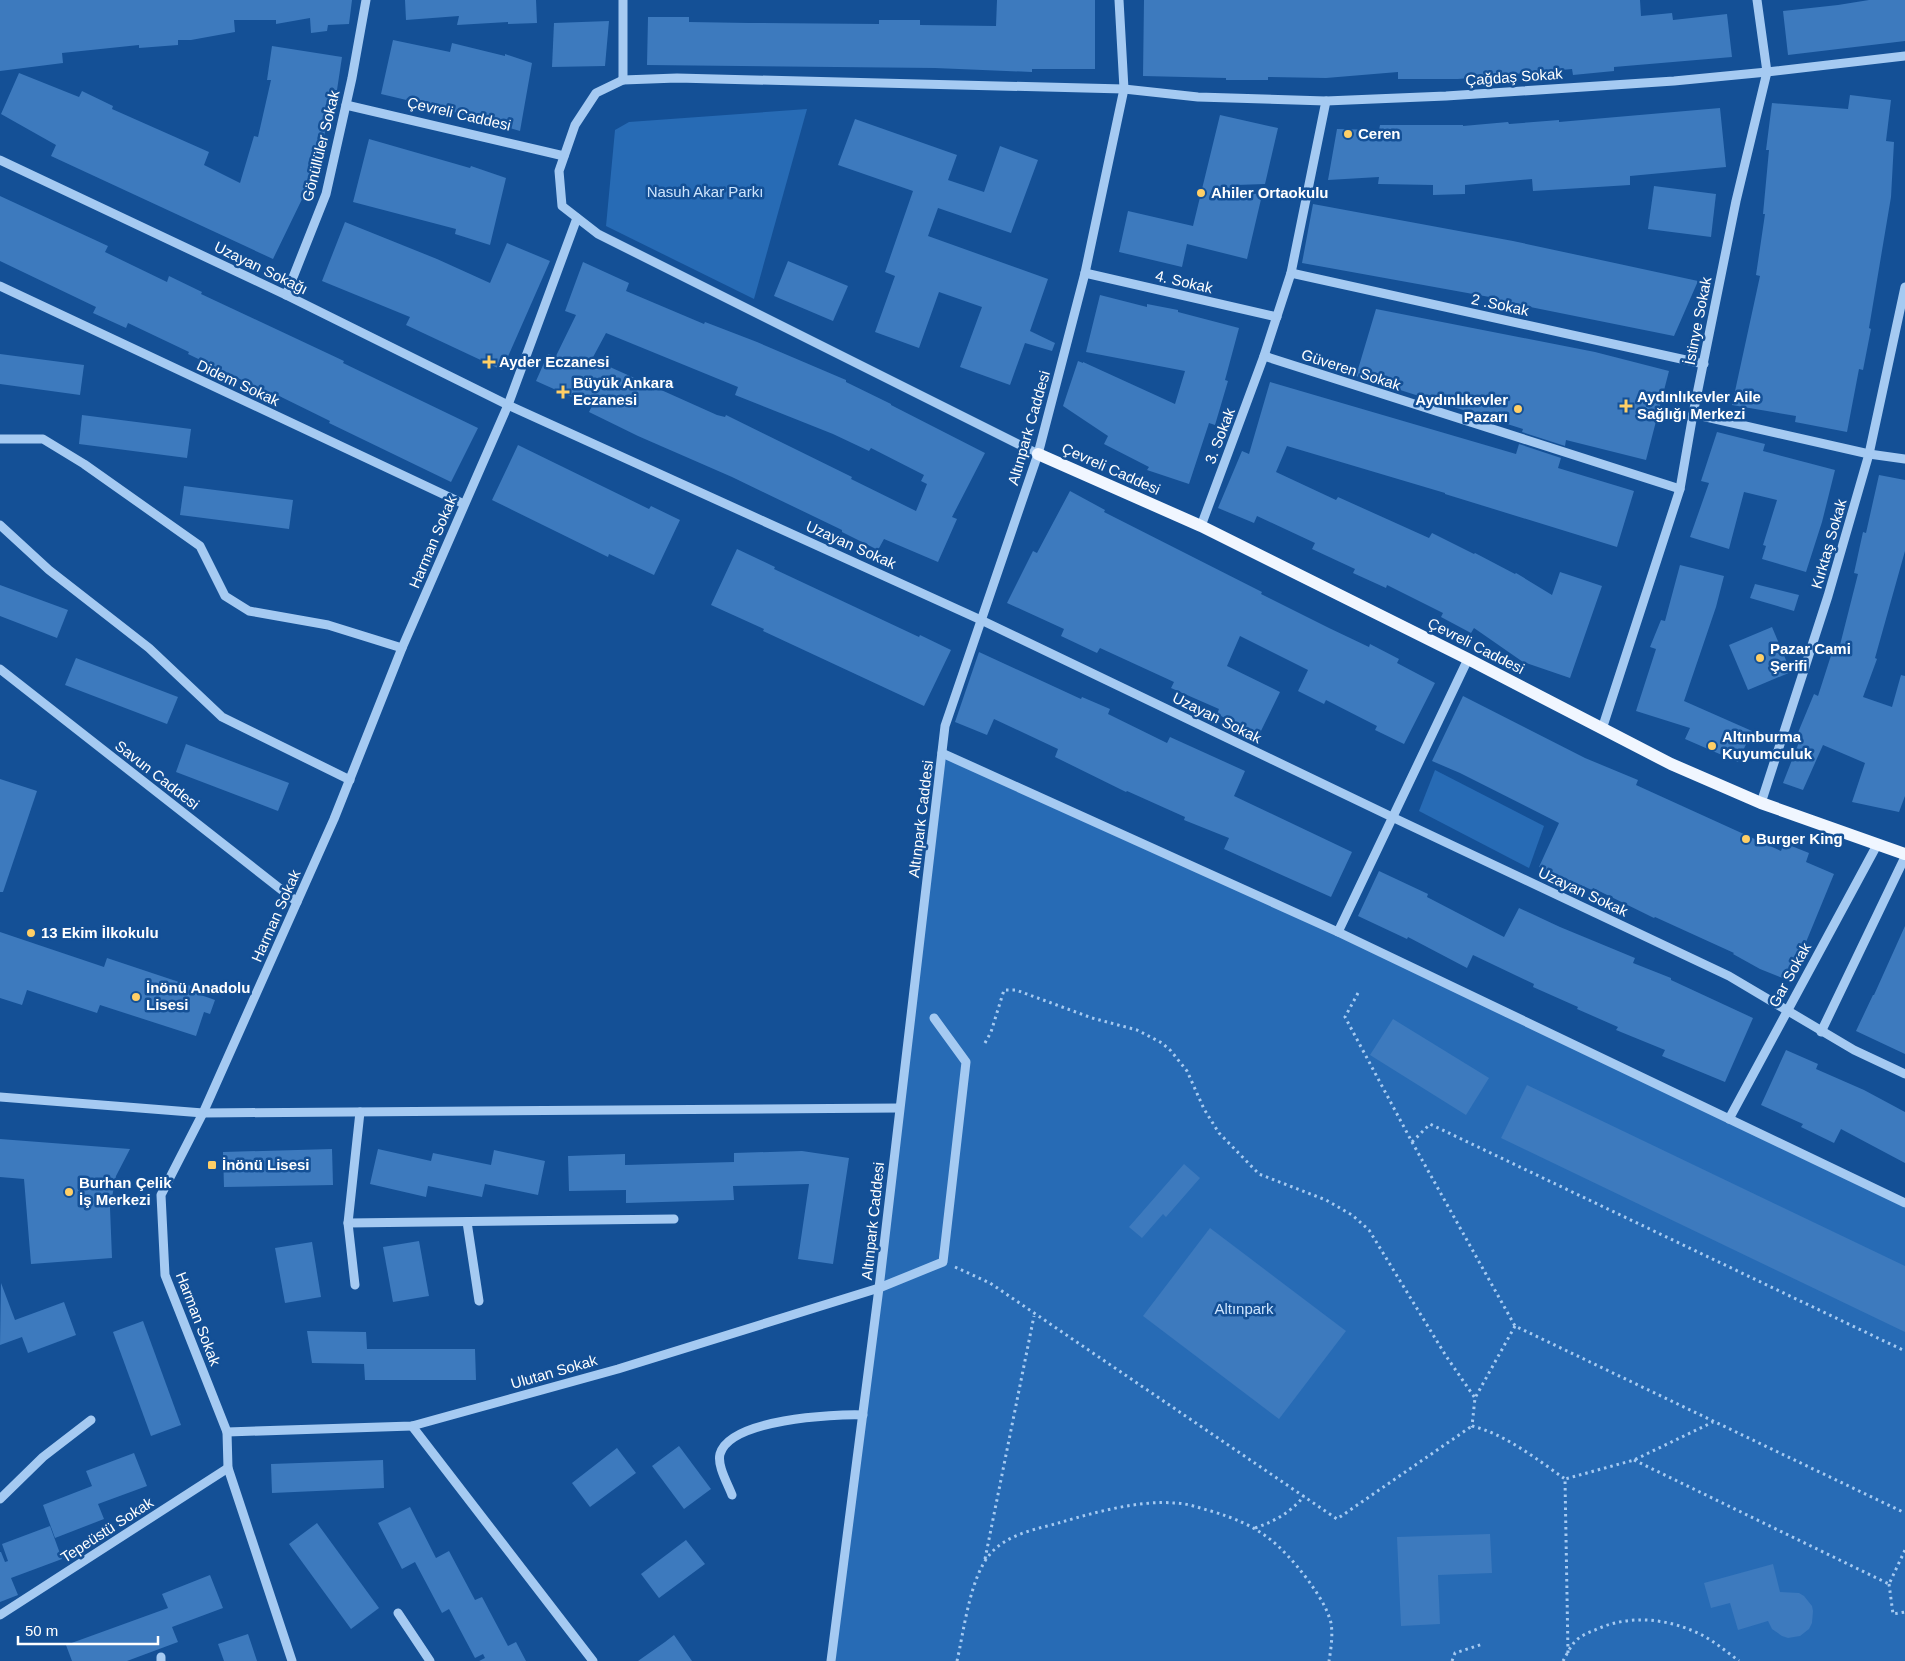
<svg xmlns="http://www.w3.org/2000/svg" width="1905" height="1661" font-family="Arial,sans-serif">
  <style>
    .green { fill: #276bb5 }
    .building { fill: #3d7abe; fill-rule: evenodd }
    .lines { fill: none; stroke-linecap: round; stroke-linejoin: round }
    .path { stroke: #a5caf2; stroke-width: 3; stroke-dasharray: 2.5 4; stroke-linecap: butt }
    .minor { stroke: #a5caf2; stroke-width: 9 }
    .major { stroke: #f0f6ff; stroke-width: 12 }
    .poi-dot { fill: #ffcf66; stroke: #145096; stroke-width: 2 }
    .labels { text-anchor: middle; stroke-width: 5; stroke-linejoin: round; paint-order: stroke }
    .street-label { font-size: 15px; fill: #fff; stroke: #145096 }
    .poi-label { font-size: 15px; font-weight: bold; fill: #fff; stroke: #145096; text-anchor: start }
    .park-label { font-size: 15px; fill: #cde4fd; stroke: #145096 }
  </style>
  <rect width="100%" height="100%" fill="#145096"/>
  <!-- green -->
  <g class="green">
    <path d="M807 109 754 299 606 226 615 130 629 122Z"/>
    <path d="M942 753 1338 932 1905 1203V1661H831Z"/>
    <path d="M1435 770 1544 826 1529 868 1419 811Z"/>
  </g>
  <!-- building -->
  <g class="building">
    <path d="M0 0H352L349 24 328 25 327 31 311 33 310 18 276 24V20H234L235 32 191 40H178V45L139 48V45L62 53 63 63 0 71Z"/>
    <path d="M405 0H536L537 23 508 24V22L457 25 459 16 406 20Z"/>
    <path d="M997 0H1095V69H1032V72L935 68 647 65 648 17H689V22L749 23 879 24V20H920V25L996 26Z"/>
    <path d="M1144 0H1640L1641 16 1672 13 1673 20 1727 14 1732 57 1614 67V71L1573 75 1572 69 1458 79H1398V72L1326 78 1268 77V80H1226V78L1143 76Z"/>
    <path d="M1869 0H1905V41L1788 55 1783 11 1838 5Z"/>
    <path d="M609 21 605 66 552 67 554 23Z"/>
    <path d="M393 40 450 52 452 43 505 56V54L532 63 520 131 436 107 381 94Z"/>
    <path d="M272 46 342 57 337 90H335L324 136H322L305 193 273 259 51 156 56 145 1 114 19 73 79 97 82 91 113 106 112 109 209 152 204 165 240 183 254 136 258 137 271 80H267Z"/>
    <path d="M1850 95 1891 100 1886 141 1894 142 1891 197 1869 328 1871 329 1863 370 1859 369 1847 432 1795 422 1796 416 1732 405 1760 276 1756 275 1765 214H1763L1769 150H1766L1772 103 1848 109Z"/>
    <path d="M1720 108 1726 167 1630 176V185L1533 191 1532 179 1465 185V194L1433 195V185L1378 184 1379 177 1328 180 1337 129 1379 130 1380 125H1463V126L1508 122 1509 124 1559 120V122Z"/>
    <path d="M1220 115 1278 128 1265 184 1236 185 1235 190 1262 195 1247 259 1187 244 1182 267 1119 252 1128 211 1193 226Z"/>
    <path d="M855 119 957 155 948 180 984 192 1000 146 1038 160 1011 233 938 208 928 236 1048 279 1030 331 1055 343 1052 351 1025 343 1010 385 960 367 982 307 939 292 919 348 875 332 895 276 885 272 913 191 838 165Z"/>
    <path d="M369 139 470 168 471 166 506 178 490 245 455 234 456 229 353 202Z"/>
    <path d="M1654 186 1716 194 1711 237 1648 229Z"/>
    <path d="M0 196 108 246 105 252 167 282 169 276 202 292 201 294 344 361 343 363 478 428 451 482 329 423 330 421 271 392V394L188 354 189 352 128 323 126 328 93 313 96 307 0 261Z"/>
    <path d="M1313 204 1513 241 1698 281 1674 336 1495 300V298L1302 263Z"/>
    <path d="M345 222 437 259 490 283 507 243 550 261 502 370 406 325 410 317 322 281Z"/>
    <path d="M788 261 848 286 833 321 774 296Z"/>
    <path d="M583 262 629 283 626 291 704 324 705 322 757 342 846 380V382L891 404V405L985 453 952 517 957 519 938 562 884 539 878 550 842 532V530L732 477 638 436 589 412 592 406 536 381 548 354 556 356 576 315 565 311ZM606 333 738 387 735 395 833 434 869 451 871 448 924 475 921 481 927 484 916 511 851 479 852 477 726 415 725 417 717 415 592 359Z"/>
    <path d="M1100 295 1147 307V304L1178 310V312L1239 328 1225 380 1228 381 1215 425 1209 423 1189 484 1147 470 1149 467 1104 444 1108 436 1063 406 1078 361 1083 363V362L1175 404 1185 371 1086 352Z"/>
    <path d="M1376 309 1595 352 1669 371 1646 460 1566 440 1565 446 1522 432 1523 429 1356 376Z"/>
    <path d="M0 354 84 365 80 395 0 384Z"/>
    <path d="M1270 382 1516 454 1519 444 1561 458 1558 468 1634 491 1617 547 1445 494V493L1287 446 1276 472 1336 500 1338 497 1429 538 1432 533 1474 554 1475 553 1515 574 1516 573 1552 595 1560 572 1602 586 1570 678 1523 662 1474 628 1471 633 1441 617 1443 613 1387 585 1386 588 1353 573 1355 569 1312 549 1315 543 1257 516 1254 523 1218 508 1242 451 1249 454Z"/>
    <path d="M82 415 191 429 187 458 79 444Z"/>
    <path d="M1717 432 1765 444 1763 451 1835 470 1822 522 1806 572 1762 559 1766 546 1763 545 1777 500 1744 492 1729 549 1690 537 1709 483 1701 481Z"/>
    <path d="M518 445 649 509 651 506 680 520 654 575 609 554 608 557 492 500Z"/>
    <path d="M1879 475 1905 480V551L1875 658 1877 659 1863 697 1892 707 1901 675 1905 676V796L1899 812 1852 802 1865 763 1823 745 1803 790 1783 783 1801 737 1797 735 1814 694 1818 696 1835 643 1840 645 1858 574 1854 573 1863 532 1866 533Z"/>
    <path d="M184 486 293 500 289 529 180 515Z"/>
    <path d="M1070 491 1105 510 1104 512 1262 592 1261 594 1329 628 1369 647 1370 644 1399 659 1397 663 1435 683 1404 744 1375 730 1377 726 1326 700 1324 704 1298 691 1308 670 1240 636 1227 666 1280 692 1259 735 1217 714 1219 709 1171 688 1174 682 1100 648 1097 653 1061 636 1064 629 1007 603 1033 551 1037 553Z"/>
    <path d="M737 549 775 567 774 569 919 637 920 635 951 650 924 706 763 631 764 629 711 605Z"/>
    <path d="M1680 565 1724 576 1716 607 1684 701 1752 731 1738 762 1685 739 1690 728 1636 711 1656 649 1650 647 1661 620 1665 621Z"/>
    <path d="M1755 584 1799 595 1794 611 1750 598Z"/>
    <path d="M0 585 68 610 57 638 0 616Z"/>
    <path d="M1772 627 1791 672 1748 690 1729 645Z"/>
    <path d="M979 652 1081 699 1082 697 1110 709 1108 714 1167 743 1170 737 1245 771 1234 796 1352 852 1331 897 1224 849 1229 838 1184 820 1185 817 1127 791 1126 792 1055 757 1058 749 994 719 987 735 955 722Z"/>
    <path d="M76 658 178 697 167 724 65 685Z"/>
    <path d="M1463 696 1585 758 1638 780 1636 785 1781 851 1784 843 1809 853 1806 862 1834 874 1790 981 1760 969 1733 954 1734 953 1655 917 1654 918 1593 888 1592 890 1539 867 1559 823 1460 773 1432 761Z"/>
    <path d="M186 744 289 783 278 811 176 772Z"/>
    <path d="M0 779 37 791 3 892H0Z"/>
    <path d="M1379 871 1428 894 1427 897 1504 937 1519 908 1560 927 1635 958 1633 963 1671 978V980L1753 1018 1725 1082 1662 1056 1665 1050 1616 1030 1618 1027 1577 1009 1578 1007 1533 987 1534 984 1473 955 1467 968 1408 937 1407 939 1358 916Z"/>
    <path d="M1905 926V1054L1856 1031 1873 995H1874Z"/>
    <path d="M0 932 104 967 107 958 200 989 198 994 215 1000 210 1014 204 1012 196 1036 100 1005 97 1013 27 990 22 1005 0 998Z"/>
    <path d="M1393 1019 1489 1078 1466 1115 1370 1055Z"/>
    <path d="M1786 1050 1818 1064 1816 1069 1864 1090 1905 1112V1163L1841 1129 1834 1143 1801 1127 1803 1124 1761 1105Z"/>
    <path d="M1527 1085 1905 1266V1332L1501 1138Z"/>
    <path d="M0 1139 130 1149 116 1176 110 1208 112 1258 31 1264 24 1179 0 1177Z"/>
    <path d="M332 1149 333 1185 224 1187 223 1152Z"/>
    <path d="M378 1149 431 1161 433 1153 491 1165 494 1150 545 1161 538 1195 485 1184 482 1197 428 1186 426 1197 370 1184Z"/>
    <path d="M802 1151 849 1158 833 1264 798 1259 809 1184 733 1186 734 1200 626 1203V1190L569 1191 568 1156 625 1154V1165L734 1162V1153Z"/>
    <path d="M1184 1164 1200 1178 1166 1217 1163 1214 1142 1238 1129 1227Z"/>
    <path d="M1210 1228 1346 1331 1279 1419 1143 1316Z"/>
    <path d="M419 1241 429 1296 393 1302 383 1247Z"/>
    <path d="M312 1242 321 1297 285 1303 275 1248Z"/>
    <path d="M1 1283 15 1320 64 1302 76 1335 28 1353 22 1337 0 1345Z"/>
    <path d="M143 1321 181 1425 151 1436 113 1332Z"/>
    <path d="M307 1331 366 1332 367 1349H475L476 1380H365L364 1364 312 1363Z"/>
    <path d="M679 1446 711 1489 684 1509 652 1466Z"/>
    <path d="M617 1448 636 1473 590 1507 572 1483Z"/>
    <path d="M134 1453 147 1486 98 1504 104 1519 55 1538 43 1505 92 1486 86 1471Z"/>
    <path d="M383 1460 384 1488 272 1493 271 1464Z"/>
    <path d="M410 1507 436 1558 449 1551 475 1600 482 1597 508 1646 516 1642 526 1661H479L485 1658 483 1654 475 1658 449 1609 442 1613 415 1562 402 1569 378 1523Z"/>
    <path d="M317 1523 379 1608 351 1629 289 1544Z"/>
    <path d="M50 1526 62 1559 11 1578 18 1595 0 1602V1552H1L5 1562 8 1561 2 1544Z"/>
    <path d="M1490 1534 1492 1573 1438 1575 1440 1624 1401 1626 1397 1537Z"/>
    <path d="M686 1540 705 1564 659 1598 641 1574Z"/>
    <path d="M1773 1564 1780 1592 1799 1593 1804 1596 1812 1606 1813 1611 1812 1623 1809 1629 1800 1636 1788 1638 1782 1636 1772 1629 1768 1621 1738 1630 1730 1603 1711 1608 1704 1583Z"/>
    <path d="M210 1575 223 1608 172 1627 178 1642 127 1661H72L66 1645 168 1608 162 1594Z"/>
    <path d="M248 1634 257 1661H224L218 1644Z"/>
    <path d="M674 1635 692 1661H638L665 1642Z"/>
  </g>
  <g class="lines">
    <!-- path -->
    <g class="path">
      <path d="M1358 993 1345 1017 1412 1142 1515 1326 1905 1513"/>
      <path d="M985 1043 991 1032 1004 990H1016L1092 1018 1137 1030 1162 1043 1171 1051 1187 1071 1204 1109 1219 1133 1259 1174 1326 1200 1352 1215 1369 1230 1446 1356 1475 1398"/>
      <path d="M1412 1142 1430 1124 1905 1351"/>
      <path d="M955 1267 990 1283 1337 1519 1472 1426"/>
      <path d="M1515 1326 1475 1398 1472 1426C1505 1434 1538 1460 1565 1479"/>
      <path d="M1634 1460 1889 1584 1905 1550"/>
      <path d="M1255 1528C1275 1521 1290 1513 1304 1496"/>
      <path d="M985 1559 1034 1316"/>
      <path d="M1889 1584 1893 1614 1905 1612"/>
      <path d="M1568 1653 1565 1479 1634 1460 1713 1422"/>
      <path d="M957 1661C964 1631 970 1576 991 1553 1009 1533 1038 1529 1062 1522 1095 1512 1141 1500 1174 1503 1187 1503 1199 1508 1211 1511 1258 1525 1278 1541 1308 1580 1317 1593 1327 1607 1331 1623 1333 1635 1331 1649 1329 1661"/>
      <path d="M1452 1661 1455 1653 1483 1644"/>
      <path d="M1563 1661C1566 1656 1569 1649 1573 1644 1578 1637 1587 1633 1595 1630 1629 1614 1668 1618 1702 1635 1715 1642 1727 1652 1739 1661"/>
    </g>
    <!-- minor -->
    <g class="minor">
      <path d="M623 0V80"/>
      <path d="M346 105 564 156"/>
      <path d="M0 160 286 295 508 405 981 620 1392 817 1729 976 1854 1050 1905 1074"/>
      <path d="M1085 273 1277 317"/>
      <path d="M1291 273 1704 364"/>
      <path d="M0 286 464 504"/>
      <path d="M286 295 326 194 352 78 366 0"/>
      <path d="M1264 356 1680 489"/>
      <path d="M1693 414 1869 454 1905 459"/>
      <path d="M0 439H43L84 464 200 546 225 596 249 611 328 625 402 648"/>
      <path d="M1038 454 598 234 562 206 559 171 575 125 596 93 623 80 677 78 1124 89 1198 97 1326 101 1446 96 1674 81 1767 72 1905 56"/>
      <path d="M0 525 49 570 149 648 222 717 350 780"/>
      <path d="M1201 526 1264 356 1291 273 1326 101"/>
      <path d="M0 669 297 902"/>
      <path d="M1602 729 1680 489 1693 414 1736 201 1767 72 1757 0"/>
      <path d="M942 753 1338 932 1905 1203"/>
      <path d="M1761 803 1828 596 1869 454 1905 287"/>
      <path d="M1338 932 1468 659"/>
      <path d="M1821 1032 1905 857"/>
      <path d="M0 1097 203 1113 899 1108"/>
      <path d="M1729 1119 1877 845"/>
      <path d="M467 1222 479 1301"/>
      <path d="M348 1223 674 1219"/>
      <path d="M355 1285 348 1223 360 1112"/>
      <path d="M412 1426 593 1661"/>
      <path d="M227 1432 412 1426 618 1369 879 1288 943 1262 966 1062 934 1018"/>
      <path d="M732 1495C728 1484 717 1466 720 1454 730 1419 833 1414 863 1415"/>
      <path d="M0 1499 43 1457 91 1420"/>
      <path d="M398 1613 430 1661"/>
      <path d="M0 1615 228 1468"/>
      <path d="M161 1661V1657"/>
      <path d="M292 1661 228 1468 227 1432 165 1275 161 1195 203 1113 334 819 402 648 508 405 577 218"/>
      <path d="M831 1661 879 1288 945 726 1038 454 1085 273 1124 89 1119 0"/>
    </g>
    <!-- major -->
    <path class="major" d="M1038 454 1201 526 1468 659 1671 764 1761 803 1905 854"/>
  </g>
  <!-- markers -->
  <g class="poi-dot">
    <circle cx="1348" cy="134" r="5"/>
    <circle cx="1201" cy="193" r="5"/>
    <path d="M486.5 354.5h5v5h5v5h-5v5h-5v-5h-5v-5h5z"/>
    <path d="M560.5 384.5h5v5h5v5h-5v5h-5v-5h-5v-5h5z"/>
    <path d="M1623.5 398.5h5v5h5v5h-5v5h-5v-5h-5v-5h5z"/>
    <circle cx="1518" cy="409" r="5"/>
    <circle cx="1760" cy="658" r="5"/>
    <circle cx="1712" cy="746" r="5"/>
    <circle cx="1746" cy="839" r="5"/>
    <circle cx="31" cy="933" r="5"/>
    <circle cx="136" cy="997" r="5"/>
    <rect x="207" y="1160" width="10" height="10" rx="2.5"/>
    <circle cx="69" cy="1192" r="5"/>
  </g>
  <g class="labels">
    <!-- street labels -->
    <g class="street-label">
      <text transform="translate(1514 77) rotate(-4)" y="5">Çağdaş Sokak</text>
      <text transform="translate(459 114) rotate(13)" y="5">Çevreli Caddesi</text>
      <text transform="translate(321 146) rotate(-76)" y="5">Gönüllüler Sokak</text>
      <text transform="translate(261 268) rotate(26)" y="5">Uzayan Sokağı</text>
      <text transform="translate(1184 282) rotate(13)" y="5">4. Sokak</text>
      <text transform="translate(1500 305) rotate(12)" y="5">2 .Sokak</text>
      <text transform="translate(1698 321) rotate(-79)" y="5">İstinye Sokak</text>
      <text transform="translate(1351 370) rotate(18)" y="5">Güveren Sokak</text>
      <text transform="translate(238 383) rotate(25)" y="5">Didem Sokak</text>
      <text transform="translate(1029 428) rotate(-74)" y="5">Altınpark Caddesi</text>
      <text transform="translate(1220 436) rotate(-69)" y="5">3. Sokak</text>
      <text transform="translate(1111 469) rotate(24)" y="5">Çevreli Caddesi</text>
      <text transform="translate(433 542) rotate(-67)" y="5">Harman Sokak</text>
      <text transform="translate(1829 544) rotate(-74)" y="5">Kırktaş Sokak</text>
      <text transform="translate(851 545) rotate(24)" y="5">Uzayan Sokak</text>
      <text transform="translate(1476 646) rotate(27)" y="5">Çevreli Caddesi</text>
      <text transform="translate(1217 718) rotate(26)" y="5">Uzayan Sokak</text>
      <text transform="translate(157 775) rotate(38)" y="5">Savun Caddesi</text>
      <text transform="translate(921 819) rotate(-83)" y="5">Altınpark Caddesi</text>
      <text transform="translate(1583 892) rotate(25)" y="5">Uzayan Sokak</text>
      <text transform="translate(276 916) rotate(-66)" y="5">Harman Sokak</text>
      <text transform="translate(1790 975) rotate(-61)" y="5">Gar Sokak</text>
      <text transform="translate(873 1221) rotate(-84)" y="5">Altınpark Caddesi</text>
      <text transform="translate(198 1319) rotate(69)" y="5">Harman Sokak</text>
      <text transform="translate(554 1372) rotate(-16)" y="5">Ulutan Sokak</text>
      <text transform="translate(107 1530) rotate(-33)" y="5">Tepeüstü Sokak</text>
    </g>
    <!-- poi labels -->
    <g class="poi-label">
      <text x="1358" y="139">Ceren</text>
      <text x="1211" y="198">Ahiler Ortaokulu</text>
      <text x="499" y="367">Ayder Eczanesi</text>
      <text x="573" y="388">Büyük Ankara<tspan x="573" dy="17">Eczanesi</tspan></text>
      <text x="1637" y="402">Aydınlıkevler Aile<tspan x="1637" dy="17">Sağlığı Merkezi</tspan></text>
      <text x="1508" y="405" text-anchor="end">Aydınlıkevler<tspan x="1508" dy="17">Pazarı</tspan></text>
      <text x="1770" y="654">Pazar Cami<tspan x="1770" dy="17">Şerifi</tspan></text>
      <text x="1722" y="742">Altınburma<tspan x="1722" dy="17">Kuyumculuk</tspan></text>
      <text x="1756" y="844">Burger King</text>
      <text x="41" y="938">13 Ekim İlkokulu</text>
      <text x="146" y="993">İnönü Anadolu<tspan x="146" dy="17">Lisesi</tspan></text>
      <text x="222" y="1170">İnönü Lisesi</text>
      <text x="79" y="1188">Burhan Çelik<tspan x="79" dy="17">İş Merkezi</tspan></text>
    </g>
    <!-- park labels -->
    <g class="park-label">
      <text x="705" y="197">Nasuh Akar Parkı</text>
      <text x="1244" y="1314">Altınpark</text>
    </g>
  </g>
  <!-- scale -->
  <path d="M18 1636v8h140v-8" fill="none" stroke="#ffffff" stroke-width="2.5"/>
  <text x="25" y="1636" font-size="15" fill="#ffffff" stroke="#145096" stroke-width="4" paint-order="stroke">50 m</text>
</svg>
